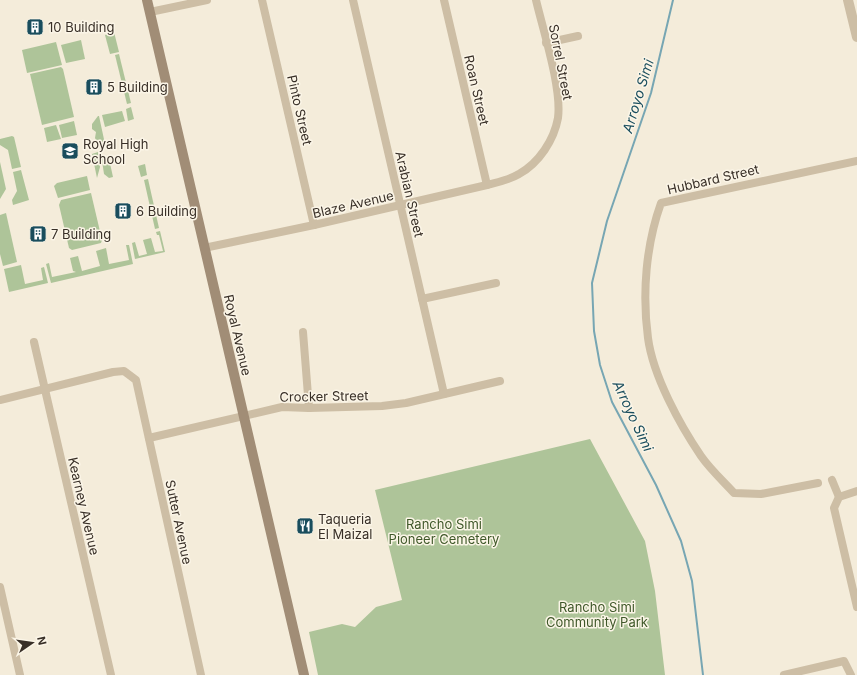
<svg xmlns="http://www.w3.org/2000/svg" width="857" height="675" font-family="Inter,sans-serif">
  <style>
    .green { fill: #aec499 }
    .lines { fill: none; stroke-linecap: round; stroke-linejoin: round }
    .stream { stroke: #77a6b3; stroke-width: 2 }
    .minor { stroke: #cdbea5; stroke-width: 8 }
    .tertiary { stroke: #cdbea5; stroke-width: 10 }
    .secondary { stroke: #a18d76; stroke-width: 10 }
    .labels { text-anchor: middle; stroke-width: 3; stroke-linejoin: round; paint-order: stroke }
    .poi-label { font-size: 13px; fill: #382f27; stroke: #fbf5e7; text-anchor: start }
    .street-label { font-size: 13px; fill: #382f27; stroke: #fbf5e7 }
    .park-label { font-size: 13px; fill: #3f5829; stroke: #fbf5e7 }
    .water-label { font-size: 14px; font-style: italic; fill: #194d5d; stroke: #fbf5e7 }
  </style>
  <rect width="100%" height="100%" fill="#f4ecda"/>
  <!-- green -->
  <g class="green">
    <path d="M114 32 119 52 110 54 105 35Z"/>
    <path d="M81 40 85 59 66 63 61 45Z"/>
    <path d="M56 42 62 65 27 73 22 50Z"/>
    <path d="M119 54 131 103 127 104 115 55Z"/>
    <path d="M61 67 63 69 74 117 42 125 30 74Z"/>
    <path d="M131 107 134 119 128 121 126 109Z"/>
    <path d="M122 111 125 121 105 127 102 115Z"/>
    <path d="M98 116H99L105 144 97 142 95 138 96 132 92 129V124Z"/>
    <path d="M74 121 77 135 62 138 59 125Z"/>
    <path d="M56 125 61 139 47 142 44 128Z"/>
    <path d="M12 136 14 137 21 167 12 169 8 150 0 145V139Z"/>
    <path d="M98 152 100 167 97 178 92 154Z"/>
    <path d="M101 154 109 159 113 177 109 178 104 174Z"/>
    <path d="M0 162 6 189 0 199Z"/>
    <path d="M145 164 147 175 141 177 138 166Z"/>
    <path d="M21 170 29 200 13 205 12 200 17 191 13 172Z"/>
    <path d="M87 176 90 190 58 198 54 186 57 183Z"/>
    <path d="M148 179 159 228 155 229 144 180Z"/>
    <path d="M91 193 102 240 101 243 72 250 69 248 59 205 61 200Z"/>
    <path d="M6 213 17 262 3 266 0 254V215Z"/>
    <path d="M160 231 165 252 135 259 132 243 135 242 139 256 147 254 143 240 151 238 155 252 163 251 159 235H157L156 232Z"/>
    <path d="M126 245H129L133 264 51 283 46 264 49 263 52 277 76 272 73 271 70 258 78 256 82 271 100 266 96 251 106 248 109 264 129 260Z"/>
    <path d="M21 265 25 284 43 280 41 268 44 267 48 283 9 292 4 269Z"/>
    <path d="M590 439 645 541 655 591 665 675H318L309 632 342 624 355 627 376 607 402 600 375 490Z"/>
  </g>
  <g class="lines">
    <!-- stream -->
    <path class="stream" d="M673 0 651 93 607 221 592 283 594 331 600 365 612 402 656 485 681 541 692 581 703 675"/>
    <!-- minor -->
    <g class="minor">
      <path d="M262 0 314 225"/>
      <path d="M353 0 444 394"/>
      <path d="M444 0 487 185"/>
      <path d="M150 12 207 0"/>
      <path d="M546 43 578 36"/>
      <path d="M204 248 314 225 487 185C498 182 509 180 519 174 539 163 554 140 558 118 562 88 543 30 536 0"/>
      <path d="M422 299 496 283"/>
      <path d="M303 332 309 408"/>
      <path d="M34 342 111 675"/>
      <path d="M0 400 113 372 124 371 136 380 201 675"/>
      <path d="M149 438 282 407 309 408 382 406 406 403 500 381"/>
      <path d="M832 480 839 497"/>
      <path d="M818 483 761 494 734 493C723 481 710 469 701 456 680 425 653 376 648 338 642 293 646 245 661 203L857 161"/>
      <path d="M857 491 839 497 834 508 857 607"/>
      <path d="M0 587 20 675"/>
      <path d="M784 675 844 661 851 675"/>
    </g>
    <!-- tertiary -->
    <path class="tertiary" d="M848 0 857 37"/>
    <!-- secondary -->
    <path class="secondary" d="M147 0 304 675"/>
  </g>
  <!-- icons -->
  <defs>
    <g id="building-square" transform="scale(0.9)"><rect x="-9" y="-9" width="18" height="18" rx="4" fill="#194d5d" stroke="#fbf5e7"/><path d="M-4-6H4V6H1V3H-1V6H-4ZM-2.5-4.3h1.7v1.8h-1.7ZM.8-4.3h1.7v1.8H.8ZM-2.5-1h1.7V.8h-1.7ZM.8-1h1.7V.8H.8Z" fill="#fff"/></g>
    <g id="school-square" transform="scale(0.9)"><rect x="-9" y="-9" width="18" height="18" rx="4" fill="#194d5d" stroke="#fbf5e7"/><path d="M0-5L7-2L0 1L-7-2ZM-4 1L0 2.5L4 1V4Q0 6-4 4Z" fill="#fff"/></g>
    <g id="restaurant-square" transform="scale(0.9)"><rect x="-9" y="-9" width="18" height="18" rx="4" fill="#194d5d" stroke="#fbf5e7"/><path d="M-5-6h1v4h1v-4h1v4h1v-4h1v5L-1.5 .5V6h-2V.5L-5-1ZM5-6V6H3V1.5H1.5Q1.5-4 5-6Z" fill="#fff"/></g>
  </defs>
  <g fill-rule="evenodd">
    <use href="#building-square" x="35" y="27"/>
    <use href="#building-square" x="94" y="87"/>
    <use href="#school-square" x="70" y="151"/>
    <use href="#building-square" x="123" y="211"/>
    <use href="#building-square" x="38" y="234"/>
    <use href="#restaurant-square" x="305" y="526"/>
  </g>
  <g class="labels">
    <!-- poi labels -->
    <g class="poi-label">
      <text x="48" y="32">10 Building</text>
      <text x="107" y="92">5 Building</text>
      <text x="83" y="149">Royal High<tspan x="83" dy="15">School</tspan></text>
      <text x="136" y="216">6 Building</text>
      <text x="51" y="239">7 Building</text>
      <text x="318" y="524">Taqueria<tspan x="318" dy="15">El Maizal</tspan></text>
    </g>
    <!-- street labels -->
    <g class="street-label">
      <text transform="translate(561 62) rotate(79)" y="5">Sorrel Street</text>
      <text transform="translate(477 90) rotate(77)" y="5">Roan Street</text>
      <text transform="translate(300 110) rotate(77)" y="5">Pinto Street</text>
      <text transform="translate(713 179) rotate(-13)" y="5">Hubbard Street</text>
      <text transform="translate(410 194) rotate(77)" y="5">Arabian Street</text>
      <text transform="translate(353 204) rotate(-13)" y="5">Blaze Avenue</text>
      <text transform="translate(238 335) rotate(77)" y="5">Royal Avenue</text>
      <text transform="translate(324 396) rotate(-1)" y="5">Crocker Street</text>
      <text transform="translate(84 506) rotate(77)" y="5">Kearney Avenue</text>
      <text transform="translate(179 522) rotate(78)" y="5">Sutter Avenue</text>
    </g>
    <!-- park labels -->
    <g class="park-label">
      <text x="444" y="529">Rancho Simi<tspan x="444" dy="15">Pioneer Cemetery</tspan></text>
      <text x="597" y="612">Rancho Simi<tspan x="597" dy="15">Community Park</tspan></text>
    </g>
    <!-- water labels -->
    <g class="water-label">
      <text transform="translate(638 96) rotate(-73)" y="5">Arroyo Simi</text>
      <text transform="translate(633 416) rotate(65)" y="5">Arroyo Simi</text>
    </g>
  </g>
  <!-- north arrow -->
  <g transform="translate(32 643) rotate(77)" stroke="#fbf5e7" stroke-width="3" paint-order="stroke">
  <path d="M0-3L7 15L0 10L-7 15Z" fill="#382f27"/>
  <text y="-6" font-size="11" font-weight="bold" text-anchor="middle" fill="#382f27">N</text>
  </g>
</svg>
